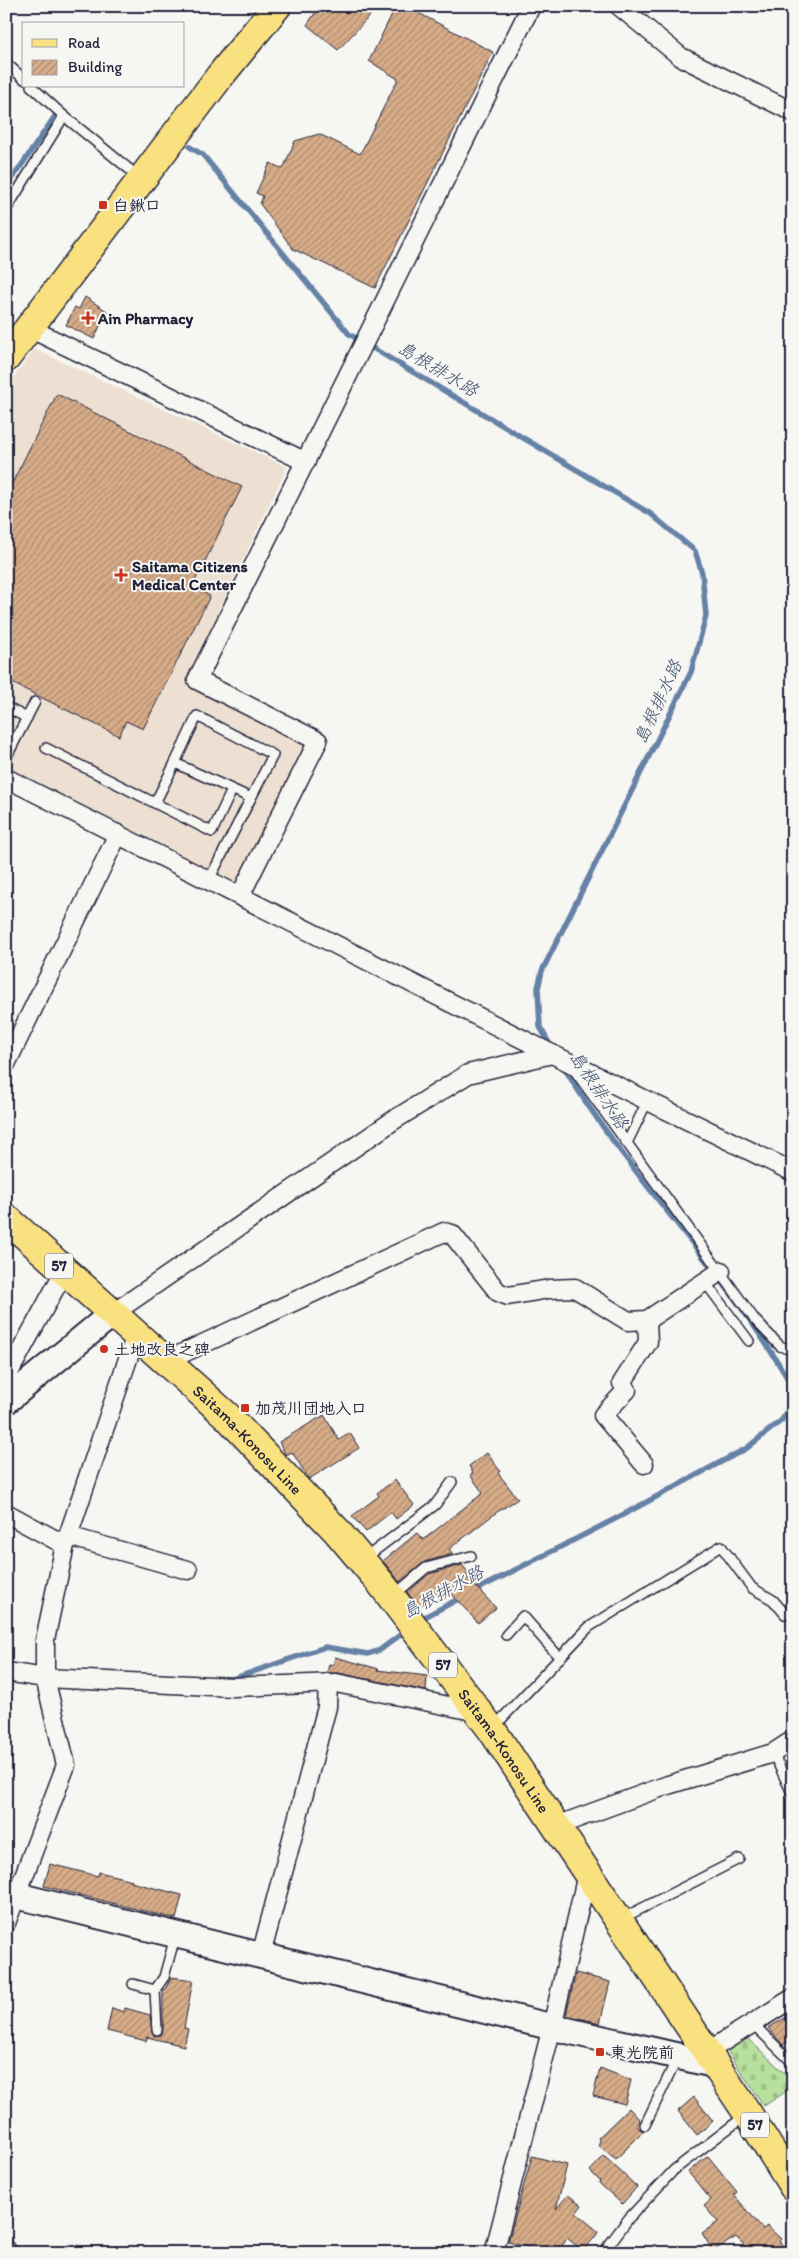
<svg xmlns="http://www.w3.org/2000/svg" width="799" height="2259" font-family="Itim,'Klee One',sans-serif">
  <style>
    .built { fill: #ede0d2 }
    .cemetery { fill: url(#cemetery-stones); stroke: #6c816c }
    .lines { fill: none; stroke-linecap: round; stroke-linejoin: round }
    .stream { stroke: #6681a6; stroke-width: 5.5 }
    .building { fill: url(#building-hatch); stroke: #22223b }
    .lane-casing { stroke: #22223b; stroke-width: 12 }
    .street-casing { stroke: #22223b; stroke-width: 21 }
    .secondary-casing { stroke: #22223b; stroke-width: 29 }
    .primary-casing { stroke: #22223b; stroke-width: 31 }
    .lane { stroke: #f6f6f2; stroke-width: 9 }
    .street { stroke: #f6f6f2; stroke-width: 18 }
    .secondary { stroke: #f6f6f2; stroke-width: 25 }
    .primary { stroke: #fae180; stroke-width: 28 }
    .poi-dot { fill: #c8321e; stroke: #f6f6f2; stroke-width: 2 }
    .labels { text-anchor: middle; stroke-width: 4; stroke-linejoin: round; paint-order: stroke }
    .shield { fill: #f6f6f2; stroke: #626272; stroke-width: 1 }
    .shield-label { font-size: 15px; font-weight: bold; fill: #22223b }
    .poi-label { font-size: 16px; font-weight: bold; fill: #22223b; stroke: #f6f6f2; text-anchor: start }
    .street-label { font-size: 16px; fill: #22223b; stroke: #f6f6f2 }
    .water-label { font-size: 18px; font-style: italic; fill: #445271; stroke: #f6f6f2 }
  </style>
  <defs>
    <pattern id="cemetery-stones" width="16" height="16" patternUnits="userSpaceOnUse" patternTransform="scale(1.25)"><rect width="16" height="16" fill="#b7e09d"/><path d="M2 7V4a2 2 0 0 1 4 0v3zM10 15v-3a2 2 0 0 1 4 0v3z" fill="#9dc088"/></pattern>
    <pattern id="building-hatch" width="6" height="6" patternUnits="userSpaceOnUse" patternTransform="scale(1.25)"><rect width="6" height="6" fill="#d7ac88"/><path d="M-1 1l2-2M0 6l6-6M5 7l2-2" fill="none" stroke="#ae8c70"/></pattern>
  </defs>
  <rect width="100%" height="100%" fill="#f6f6f2"/>
  <filter id="ink" filterUnits="userSpaceOnUse"><feTurbulence type="fractalNoise" baseFrequency=".02" numOctaves="2"/><feDisplacementMap in="SourceGraphic" scale="10" xChannelSelector="R" yChannelSelector="G"/><feConvolveMatrix kernelMatrix="1 2 1 2 8 2 1 2 1" color-interpolation-filters="sRGB"/></filter>
  <g filter="url(#ink)">
    <!-- built -->
    <path class="built" d="M35 349 287 467 185 682 308 744 235 885 6 770V387Z"/>
    <!-- cemetery -->
    <path class="cemetery" d="M745 2036 793 2081V2087L764 2106 726 2049Z"/>
    <g class="lines">
      <!-- stream -->
      <g class="stream">
        <path d="M190 147 203 155 349 334 651 514 695 551 702 573 706 616 691 672 542 971 538 988 540 1027 552 1048"/>
        <path d="M6 188 55 116"/>
        <path d="M562 1064C629 1178 728 1272 793 1388"/>
        <path d="M472 1592 615 1519 747 1448 782 1420 793 1399"/>
        <path d="M419 1620 464 1596"/>
        <path d="M225 1679H232L325 1647 368 1654 380 1650 408 1629"/>
      </g>
    </g>
    <!-- building -->
    <g class="building">
      <path d="M320 6H379L338 50 307 25Z"/>
      <path d="M396 6H405L493 52 375 288 293 249 260 204 263 196 256 193 270 163 283 169 295 141 319 134 360 154 398 79 369 61Z"/>
      <path d="M85 297 107 311 94 339 66 325 75 307 79 309Z"/>
      <path d="M57 394 242 487 192 587 210 596 143 729 126 721 119 736 6 680V495Z"/>
      <path d="M324 1415 339 1440 350 1433 359 1448 309 1479 292 1452 286 1455 279 1442Z"/>
      <path d="M487 1453 500 1471 498 1473 518 1499 497 1512 449 1549 453 1554 424 1562 400 1582 383 1561 417 1533 423 1540 483 1493 470 1475 473 1473 469 1466Z"/>
      <path d="M395 1480 414 1505 396 1519 391 1512 366 1532 352 1516 379 1496 377 1493Z"/>
      <path d="M462 1565 469 1573 466 1576 496 1608 478 1623 448 1590 440 1597 438 1593 419 1608 407 1592 429 1574Z"/>
      <path d="M335 1657 379 1669 377 1670 427 1676 426 1691 338 1673H327L329 1664 333 1665Z"/>
      <path d="M50 1864 98 1876 99 1872 132 1880 131 1882 182 1895 176 1919 44 1886Z"/>
      <path d="M576 1973 610 1982 600 2023 566 2015Z"/>
      <path d="M171 1977 193 1980 184 2028 188 2029 184 2046 147 2037 146 2041 107 2031 112 2008 124 2012 125 2008 150 2015 152 2033 155 2036 161 2035 163 2030V1990L166 1988Z"/>
      <path d="M785 2018 793 2030V2038L783 2045 768 2028Z"/>
      <path d="M600 2068 631 2080 625 2104 593 2096Z"/>
      <path d="M694 2097 713 2121 697 2135 678 2111Z"/>
      <path d="M629 2108 640 2120 637 2126 643 2132 616 2159 598 2145 600 2141 598 2138Z"/>
      <path d="M532 2156 567 2165 556 2209 568 2195 582 2205 576 2213 599 2232 583 2251 567 2238 558 2253H536L537 2250 508 2242Z"/>
      <path d="M604 2156 637 2187 622 2204 599 2183 600 2181 590 2171Z"/>
      <path d="M708 2156 737 2192 734 2195 763 2229 767 2226 781 2239 779 2241 789 2253H752L736 2237 713 2251 702 2233 718 2222 704 2206 711 2200 688 2172Z"/>
    </g>
    <g class="lines">
      <!-- lane casing -->
      <g class="lane-casing">
        <g id="lane">
          <path d="M6 63 24 79"/>
          <path d="M31 86 64 116 140 178"/>
          <path d="M6 210 64 116"/>
          <path d="M6 707 27 718"/>
          <path d="M46 748 212 832 232 790"/>
          <path d="M6 758 35 702"/>
          <path d="M155 803 175 763"/>
          <path d="M209 880 273 755 197 716 175 763 251 798"/>
          <path d="M572 1067 755 1320 780 1346 793 1351"/>
          <path d="M627 1143 645 1106 646 1099"/>
          <path d="M705 1282 749 1341"/>
          <path d="M364 1559 435 1505 452 1482"/>
          <path d="M393 1596 426 1568 471 1556"/>
          <path d="M506 1635 523 1616 560 1658"/>
          <path d="M494 1727 589 1627 721 1546 752 1588 773 1600 785 1614 793 1609"/>
          <path d="M773 1753 793 1795"/>
          <path d="M621 1919 739 1859"/>
          <path d="M133 1984 155 1990 164 1977 175 1937"/>
          <path d="M155 1990 157 2030"/>
          <path d="M753 2024 793 2063"/>
          <path d="M645 2125 678 2057"/>
          <path d="M603 2253 629 2218 674 2170 746 2115"/>
        </g>
      </g>
      <!-- street casing -->
      <g class="street-casing">
        <g id="street">
          <path d="M619 6 681 57 793 112"/>
          <path d="M29 328 306 462"/>
          <path d="M6 778 552 1054 793 1172"/>
          <path d="M240 896 318 741 197 680 531 6"/>
          <path d="M6 1064 118 834"/>
          <path d="M112 1314 394 1120 468 1074 552 1054"/>
          <path d="M166 1361 444 1232 452 1234 498 1292 508 1296 549 1289 575 1288 628 1321 647 1320 721 1271"/>
          <path d="M6 1378 65 1270"/>
          <path d="M644 1464 603 1415 627 1390 622 1383 648 1342 647 1320"/>
          <path d="M6 1513 65 1545"/>
          <path d="M68 1536 188 1570"/>
          <path d="M6 1672 45 1678 233 1687 336 1683 478 1712"/>
          <path d="M556 1826 668 1785 773 1753 793 1740"/>
          <path d="M6 1923 66 1765 45 1678V1640L65 1545 136 1335"/>
          <path d="M261 1955 327 1707 328 1683"/>
          <path d="M707 2052 793 1998"/>
          <path d="M6 2249 8 2253"/>
          <path d="M494 2253 552 2027 587 1874"/>
        </g>
      </g>
      <!-- secondary casing -->
      <g class="secondary-casing">
        <g id="secondary">
          <path d="M6 1401 112 1314"/>
          <path d="M6 1893 552 2027 716 2065"/>
        </g>
      </g>
      <!-- primary casing -->
      <g class="primary-casing">
        <g id="primary">
          <path d="M6 358 220 76 277 6"/>
          <path id="s1" d="M6 1218 227 1416 336 1530 380 1582 492 1730 748 2114 793 2186"/>
        </g>
      </g>
      <!-- lane -->
      <use href="#lane" class="lane"/>
      <!-- street -->
      <use href="#street" class="street"/>
      <!-- secondary -->
      <use href="#secondary" class="secondary"/>
      <!-- primary -->
      <use href="#primary" class="primary"/>
    </g>
  </g>
  <!-- markers -->
  <g class="poi-dot">
    <rect x="98" y="200" width="10" height="10" rx="2.5"/>
    <path d="M85.5 310.5h5v5h5v5h-5v5h-5v-5h-5v-5h5z"/>
    <path d="M118.5 567.5h5v5h5v5h-5v5h-5v-5h-5v-5h5z"/>
    <circle cx="104" cy="1349" r="5"/>
    <rect x="240" y="1403" width="10" height="10" rx="2.5"/>
    <rect x="595" y="2047" width="10" height="10" rx="2.5"/>
  </g>
  <g class="labels">
    <!-- shield labels -->
    <g class="shield">
      <rect x="45" y="1253.5" width="28" height="25" rx="4"/>
      <rect x="429" y="1652.5" width="28" height="25" rx="4"/>
      <rect x="741" y="2112.5" width="28" height="25" rx="4"/>
    </g>
    <g class="shield-label">
      <text x="59" y="1271">57</text>
      <text x="443" y="1670">57</text>
      <text x="755" y="2130">57</text>
    </g>
    <!-- poi labels -->
    <g class="poi-label">
      <text x="113" y="211">白鍬口</text>
      <text x="98" y="324">Ain Pharmacy</text>
      <text x="132" y="572">Saitama Citizens<tspan x="132" dy="18">Medical Center</tspan></text>
      <text x="114" y="1355">土地改良之碑</text>
      <text x="255" y="1414">加茂川団地入口</text>
      <text x="610" y="2058">東光院前</text>
    </g>
    <!-- street labels -->
    <g class="street-label">
      <text dy="6" stroke="none"><textPath href="#s1" startOffset="328">Saitama-Konosu Line</textPath></text>
      <text dy="6" stroke="none"><textPath href="#s1" startOffset="732">Saitama-Konosu Line</textPath></text>
    </g>
    <!-- water labels -->
    <g class="water-label">
      <text transform="translate(438 369) rotate(31)" y="6">島根排水路</text>
      <text transform="translate(658 702) rotate(-65)" y="6">島根排水路</text>
      <text transform="translate(599 1090) rotate(56)" y="6">島根排水路</text>
      <text transform="translate(443 1592) rotate(-29)" y="6">島根排水路</text>
    </g>
  </g>
  <!-- margin -->
  <rect width="799" height="2259" fill="none" stroke="#f6f6f2" stroke-width="25"/>
  <rect x="12" y="12" width="774" height="2234" fill="none" stroke="#22223b" stroke-width="2" filter="url(#ink)"/>
  <!-- legend -->
  <rect x="22" y="22" width="162" height="65" fill="#f6f6f2" stroke="#a1a1a9"/>
  <rect x="32" y="39" width="25" height="8" fill="#fae180" stroke="#a1a1a9"/>
  <text x="68" y="48" font-size="15" fill="#22223b">Road</text>
  <rect x="32" y="60" width="25" height="15" fill="url(#building-hatch)" stroke="#a1a1a9"/>
  <text x="68" y="72" font-size="15" fill="#22223b">Building</text>
</svg>
